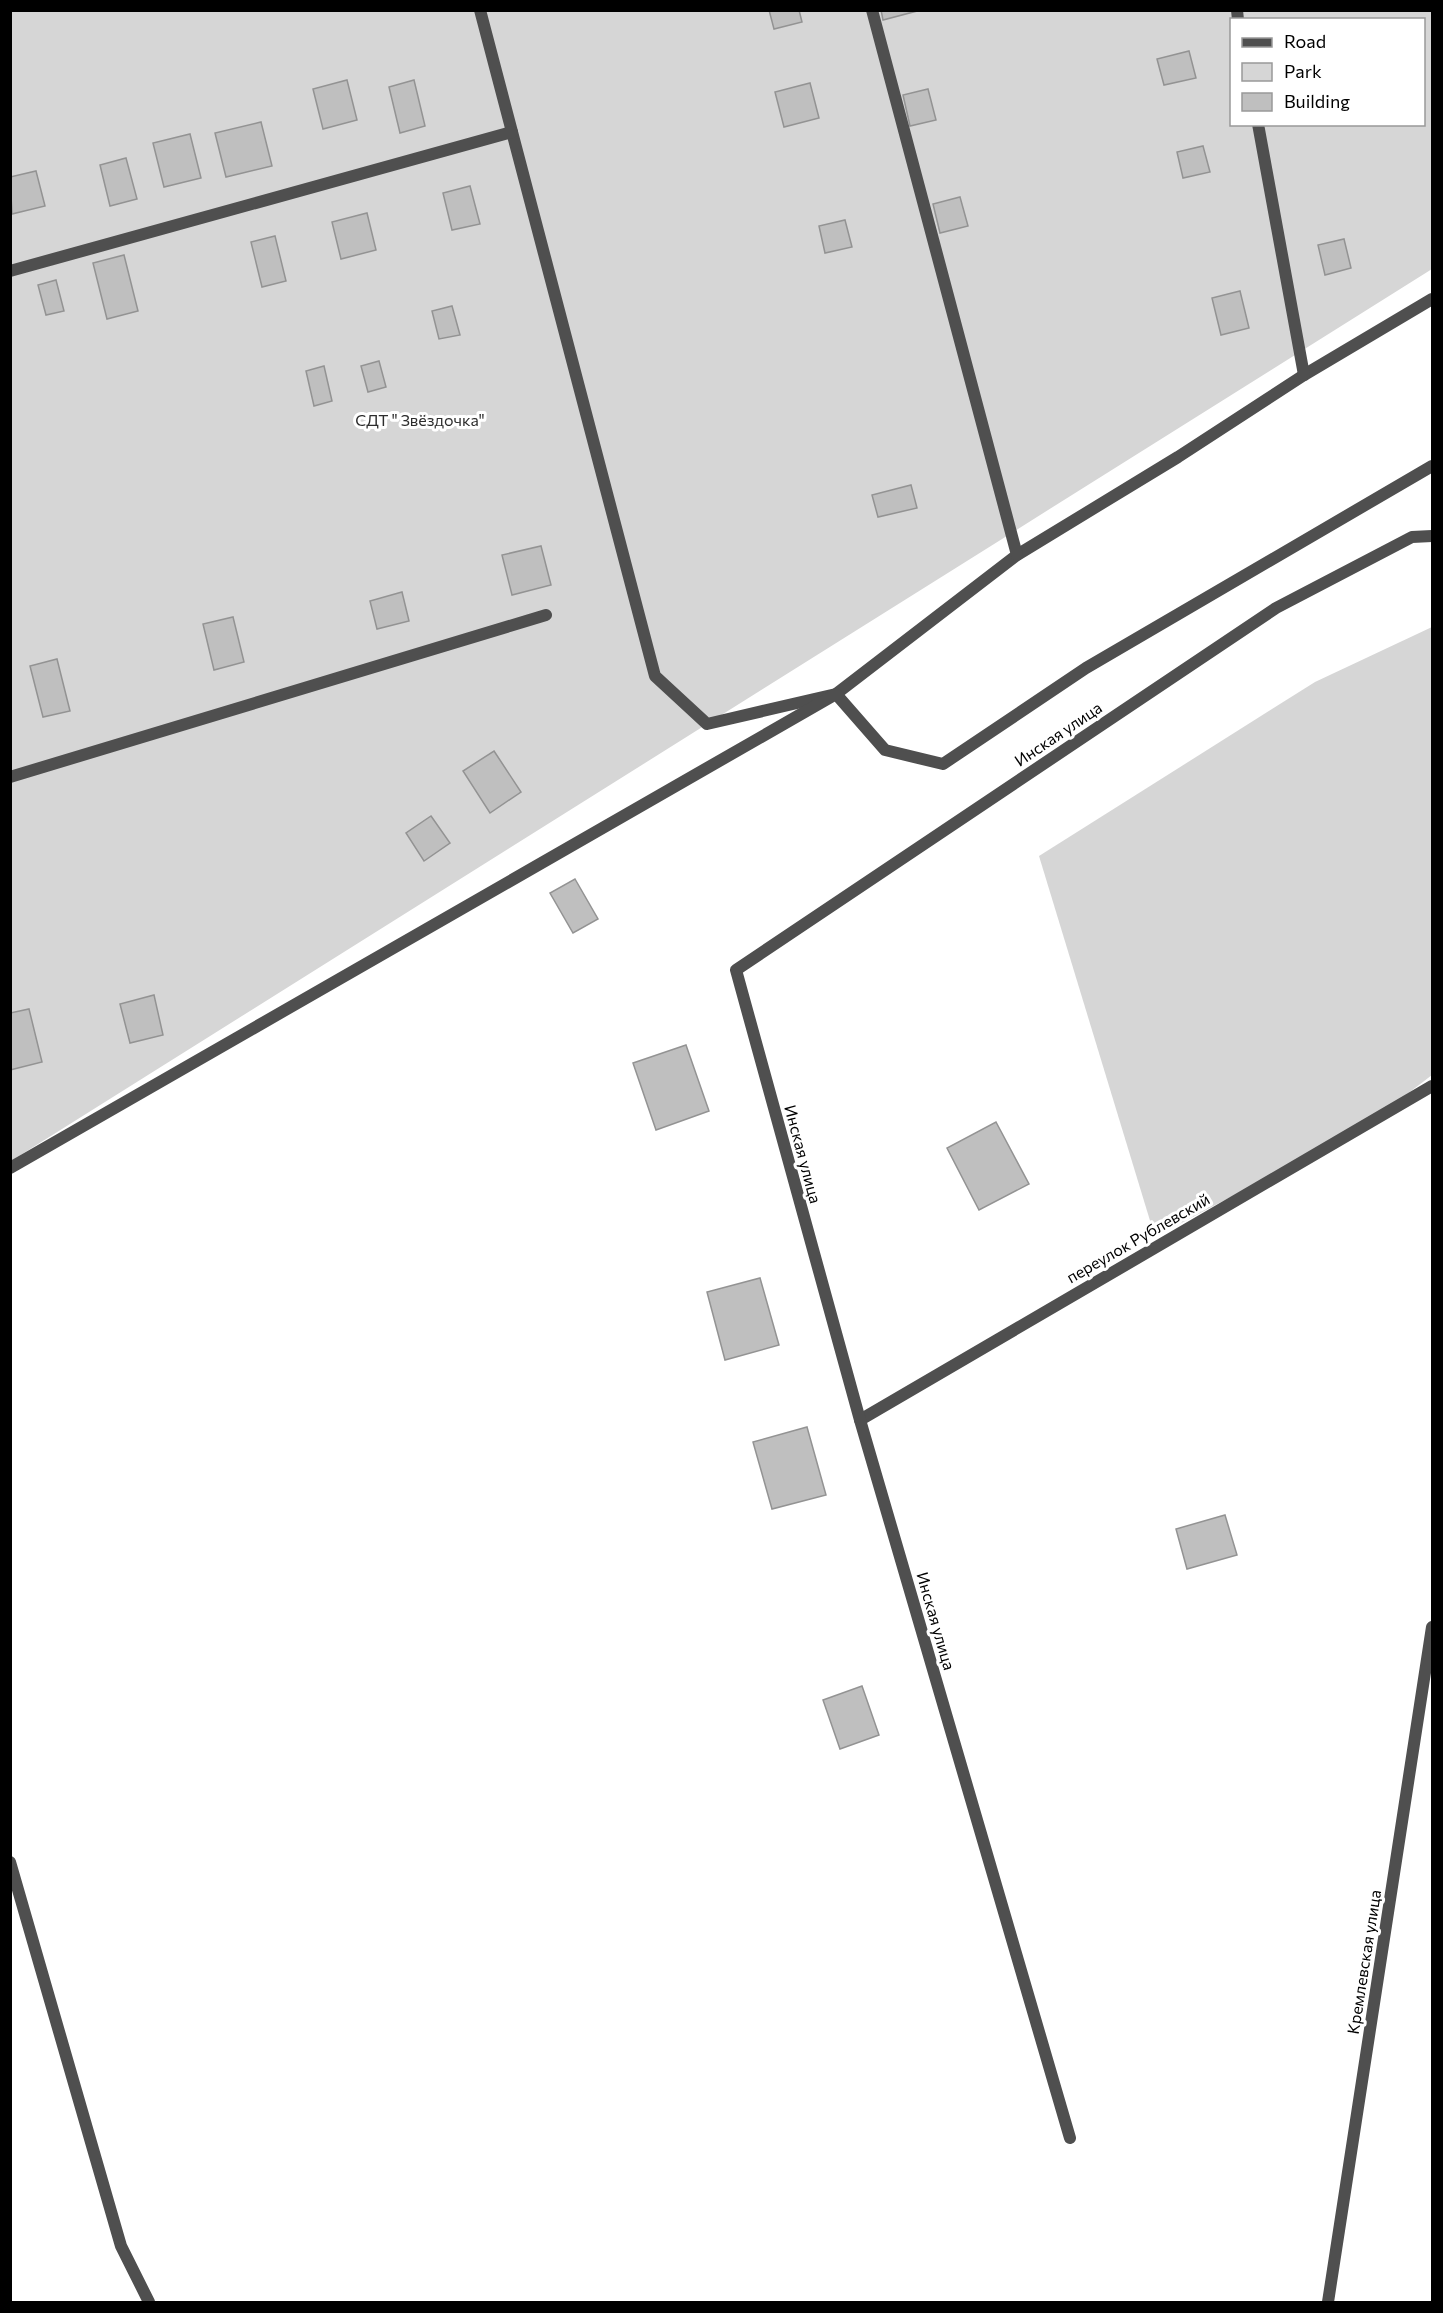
<svg xmlns="http://www.w3.org/2000/svg" width="1443" height="2313" font-family="Commissioner,sans-serif">
  <style>
    .green { fill: #d6d6d6; fill-rule: evenodd }
    .building { fill: #bfbfbf; stroke: #939393; stroke-width: 1.5 }
    .lines { fill: none; stroke-linecap: round; stroke-linejoin: round }
    .lane { stroke: #4f4f4f; stroke-width: 12 }
    .street { stroke: #4f4f4f; stroke-width: 12 }
    .labels { text-anchor: middle; stroke-width: 6; stroke-linejoin: round; paint-order: stroke }
    .park-label { font-size: 16px; fill: #2d2d2d; stroke: #fff }
    .street-label { font-size: 16px; fill: #000; stroke: #fff }
  </style>
  <rect width="100%" height="100%" fill="#fff"/>
  <!-- green -->
  <g class="green">
    <path d="M11 11H1432V269L11 1161ZM1232 20H1424V124H1232Z"/>
    <path d="M1432 627V1075L1368 1124 1155 1237 1039 856 1315 682Z"/>
  </g>
  <!-- building -->
  <g class="building">
    <path d="M769 10H799L802 22 774 29Z"/>
    <path d="M881 10H916L917 11 883 20Z"/>
    <path d="M1189 51 1196 78 1164 85 1157 59Z"/>
    <path d="M347 80 357 120 323 129 313 89Z"/>
    <path d="M414 80 425 126 400 133 389 87Z"/>
    <path d="M810 83 819 118 784 127 775 92Z"/>
    <path d="M928 89 936 120 910 126 903 95Z"/>
    <path d="M261 122 272 166 226 177 215 133Z"/>
    <path d="M190 134 201 178 164 187 153 143Z"/>
    <path d="M1203 146 1210 172 1183 178 1177 152Z"/>
    <path d="M126 158 137 199 110 206 100 165Z"/>
    <path d="M36 171 45 206 12 214 10 177Z"/>
    <path d="M470 186 480 224 452 230 443 193Z"/>
    <path d="M960 197 968 226 940 233 933 204Z"/>
    <path d="M367 213 376 250 341 259 332 222Z"/>
    <path d="M845 220 852 247 825 253 819 226Z"/>
    <path d="M275 236 286 281 262 287 251 242Z"/>
    <path d="M1344 239 1351 268 1325 275 1318 245Z"/>
    <path d="M124 255 138 311 107 319 93 263Z"/>
    <path d="M56 280 64 311 46 315 38 285Z"/>
    <path d="M1240 291 1249 328 1221 335 1212 298Z"/>
    <path d="M452 306 460 335 439 339 432 311Z"/>
    <path d="M379 361 386 387 368 392 361 366Z"/>
    <path d="M324 366 332 401 314 406 306 371Z"/>
    <path d="M911 485 917 508 878 517 872 495Z"/>
    <path d="M541 546 551 585 512 595 502 555Z"/>
    <path d="M402 592 409 621 377 629 370 601Z"/>
    <path d="M233 617 244 662 214 670 203 624Z"/>
    <path d="M57 659 70 711 43 717 30 666Z"/>
    <path d="M494 751 521 792 490 813 463 771Z"/>
    <path d="M431 816 450 843 424 861 406 833Z"/>
    <path d="M575 879 598 919 573 933 550 893Z"/>
    <path d="M154 995 163 1035 130 1043 120 1004Z"/>
    <path d="M29 1009 42 1062 10 1070V1013Z"/>
    <path d="M686 1045 709 1111 656 1130 633 1063Z"/>
    <path d="M996 1122 1029 1184 979 1210 947 1148Z"/>
    <path d="M760 1278 779 1345 725 1360 707 1292Z"/>
    <path d="M807 1427 826 1495 772 1509 753 1442Z"/>
    <path d="M1225 1515 1237 1555 1187 1569 1176 1529Z"/>
    <path d="M862 1686 879 1735 840 1749 823 1700Z"/>
  </g>
  <g class="lines">
    <!-- lane -->
    <g class="lane">
      <path d="M480 10 655 676 707 724 836 694 1017 555 1178 457 1304 375 1432 299"/>
      <path d="M872 10 1017 555"/>
      <path d="M1237 10 1238 20"/>
      <path d="M1258 124 1304 375"/>
      <path d="M10 271 512 132"/>
      <path d="M10 777 546 615"/>
      <path d="M10 1168 836 694 885 750 943 764 1086 668 1432 466"/>
      <path d="M10 1862 121 2246 149 2302"/>
    </g>
    <!-- street -->
    <g class="street">
      <path d="M860 1420 1432 1086"/>
      <path d="M1070 2138 860 1420 736 970 1276 608 1412 537 1432 536"/>
      <path d="M1328 2302 1432 1627"/>
    </g>
  </g>
  <g class="labels">
    <!-- park labels -->
    <g class="park-label">
      <text x="420" y="426">СДТ " Звёздочка"</text>
    </g>
    <!-- street labels -->
    <g class="street-label">
      <text transform="translate(1058 734) rotate(-34)" y="6">Инская улица</text>
      <text transform="translate(803 1154) rotate(75)" y="6">Инская улица</text>
      <text transform="translate(1138 1238) rotate(-30)" y="6">переулок Рублевский</text>
      <text transform="translate(936 1621) rotate(74)" y="6">Инская улица</text>
      <text transform="translate(1364 1962) rotate(-81)" y="6">Кремлевская улица</text>
    </g>
  </g>
  <!-- border -->
  <rect width="1443" height="2313" fill="none" stroke="#000000" stroke-width="24"/>
  <!-- legend -->
  <rect x="1230" y="18" width="195" height="108" fill="#ffffff" stroke="#999999" stroke-width="1.5"/>
  <rect x="1242" y="38" width="30" height="9" fill="#4f4f4f" stroke="#999999" stroke-width="1.5"/>
  <text x="1284" y="48" font-size="18" fill="#000000">Road</text>
  <rect x="1242" y="63" width="30" height="18" fill="#d6d6d6" stroke="#999999" stroke-width="1.5"/>
  <text x="1284" y="78" font-size="18" fill="#000000">Park</text>
  <rect x="1242" y="93" width="30" height="18" fill="#bfbfbf" stroke="#999999" stroke-width="1.5"/>
  <text x="1284" y="108" font-size="18" fill="#000000">Building</text>
</svg>
